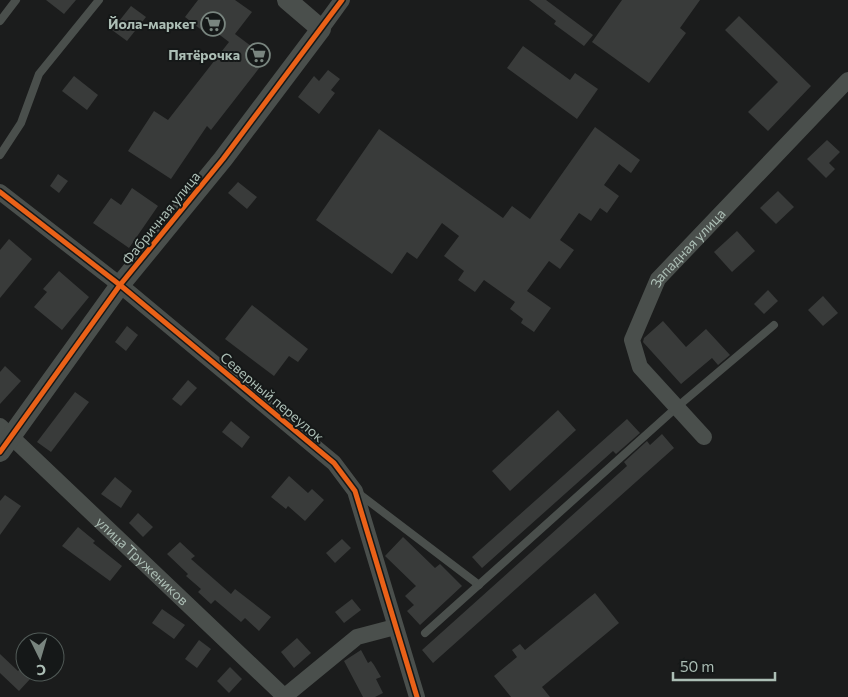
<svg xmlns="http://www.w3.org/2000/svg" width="848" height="697" font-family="Commissioner,sans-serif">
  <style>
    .building { fill: #393b3a }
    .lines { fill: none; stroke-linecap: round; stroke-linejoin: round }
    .service { stroke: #4a4f4c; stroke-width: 8 }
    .minor { stroke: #4a4f4c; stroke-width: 16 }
    .tertiary { stroke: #4a4f4c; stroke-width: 20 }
    .cycleway-casing { stroke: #151818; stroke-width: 8 }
    .cycleway { stroke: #ea6118; stroke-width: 5 }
    .labels { text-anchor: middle; stroke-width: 4; stroke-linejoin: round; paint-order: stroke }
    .poi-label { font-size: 14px; font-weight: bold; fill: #acbeb5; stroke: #151818; text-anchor: end }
    .street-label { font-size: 14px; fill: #acbeb5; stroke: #151818 }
  </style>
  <rect width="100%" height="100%" fill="#1b1c1c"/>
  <!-- building -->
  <g class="building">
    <path d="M46 0H76L64 14Z"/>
    <path d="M198 0H235L252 12 235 34 267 58 211 130 207 126 171 179 128 151 154 111 168 120 229 42 208 26 204 32 185 17Z"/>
    <path d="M529 0H546L593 35 584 46 554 24 556 21Z"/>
    <path d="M622 0H700L680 28 686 33 649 83 592 42Z"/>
    <path d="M131 6 146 17 127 41 112 30Z"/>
    <path d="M739 16 811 86 768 131 748 112 778 82 725 30Z"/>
    <path d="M523 46 570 80 575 73 598 89 577 119 507 68Z"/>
    <path d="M328 70 340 79 331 90 335 93 319 114 298 97 314 76 319 81Z"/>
    <path d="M74 76 98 95 87 110 62 91Z"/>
    <path d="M595 127 640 160 631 173 619 164 604 185 619 196 607 213 600 208 591 221 579 213 560 240 574 250 560 269 549 261 527 291 551 308 534 332 521 323 523 319 510 309 515 302 484 280 475 292 458 280 464 271 444 256 459 236 442 223 417 259 407 252 392 274 316 220 379 129 503 218 512 206 530 219Z"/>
    <path d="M827 140 840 152 829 163 835 169 826 178 807 159Z"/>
    <path d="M58 174 68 181 59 193 50 186Z"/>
    <path d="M238 182 257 197 247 209 228 193Z"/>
    <path d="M132 188 158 206 129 248 93 223 111 198 121 205Z"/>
    <path d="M778 191 794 207 776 224 760 208Z"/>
    <path d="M737 231 755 251 732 272 714 252Z"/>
    <path d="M9 239 32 259 0 298V250Z"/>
    <path d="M59 271 89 297 62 330 34 307 47 292 43 289Z"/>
    <path d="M768 290 778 301 764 314 754 304Z"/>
    <path d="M823 296 838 313 823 326 808 310Z"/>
    <path d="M252 305 308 349 298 362 289 356 274 376 225 339Z"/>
    <path d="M663 321 686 347 706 329 730 355 718 365 712 358 681 384 643 342 644 338Z"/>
    <path d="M127 326 138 335 126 351 115 342Z"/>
    <path d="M5 366 21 381 0 404V372Z"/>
    <path d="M188 380 197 388 181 406 172 399Z"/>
    <path d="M75 392 89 402 51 452 37 442Z"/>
    <path d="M558 410 576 430 510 491 492 471Z"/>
    <path d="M627 419 640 433 616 454 613 451 482 568 472 557Z"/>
    <path d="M231 421 250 437 242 448 222 432Z"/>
    <path d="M662 434 674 448 433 663 422 650 627 466 624 462 647 441 650 445Z"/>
    <path d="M289 476 308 493 312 489 324 500 305 521 288 506 286 509 271 497Z"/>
    <path d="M115 477 132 491 121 508 101 494Z"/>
    <path d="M5 495 21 506 0 535V501Z"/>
    <path d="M138 513 153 527 143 537 129 523Z"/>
    <path d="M78 527 95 541 93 543 122 566 110 581 62 546Z"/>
    <path d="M403 537 435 568 440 564 462 586 420 625 407 611 414 605 405 596 416 586 385 556Z"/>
    <path d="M342 539 351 548 335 563 326 553Z"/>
    <path d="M180 542 195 556 191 559 231 594 235 589 271 617 259 631 245 618 241 622 215 600 211 604 198 592 201 589 186 576 188 574 167 554Z"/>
    <path d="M595 593 619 623 542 687 550 697H511L494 676 517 657 512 650 520 644 525 650Z"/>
    <path d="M352 599 361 610 344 623 335 612Z"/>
    <path d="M162 609 185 625 174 639 152 623Z"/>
    <path d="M297 638 311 653 294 668 281 652Z"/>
    <path d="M199 640 211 649 197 668 185 659Z"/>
    <path d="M361 650 368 663 371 661 374 665 381 677 376 679 383 693 375 697H363L344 661Z"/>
    <path d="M0 654 18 671 21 668 31 678 19 691 0 673Z"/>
    <path d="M230 667 242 679 229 693 217 681Z"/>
  </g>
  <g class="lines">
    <!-- service -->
    <g class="service">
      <path d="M0 21 16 0"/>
      <path d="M0 155 21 123 39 74 99 0"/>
      <path d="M358 493 479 585"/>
      <path d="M425 633 677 407 774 325"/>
    </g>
    <!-- minor -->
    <g class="minor">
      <path d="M321 29 342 0"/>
      <path d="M0 192 120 285 334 463 355 491 417 697"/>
      <path id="s1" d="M0 426 285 697"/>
      <path id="s2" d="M704 437 640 367 632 340 658 279 848 80"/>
      <path d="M284 697 357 637 395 627"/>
    </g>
    <!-- tertiary -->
    <path class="tertiary" d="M0 452 120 285 223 159 321 29 287 0"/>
    <!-- cycleway casing -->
    <g class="cycleway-casing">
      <g id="cycleway">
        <path d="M0 192 120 285 334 463 355 491 417 697"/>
        <path d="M0 452 120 285 223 159 342 0"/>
      </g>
    </g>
    <!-- cycleway -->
    <use href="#cycleway" class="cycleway"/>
  </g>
  <!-- icons -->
  <defs>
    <g id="supermarket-ring" transform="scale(1.25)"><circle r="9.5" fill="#151818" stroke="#79857f" stroke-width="1.5"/><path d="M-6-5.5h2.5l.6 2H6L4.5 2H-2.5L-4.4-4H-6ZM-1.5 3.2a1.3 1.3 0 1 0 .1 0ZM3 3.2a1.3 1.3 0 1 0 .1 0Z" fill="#79857f"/></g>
  </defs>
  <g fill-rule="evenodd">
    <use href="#supermarket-ring" x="213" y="24"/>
    <use href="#supermarket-ring" x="258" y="55"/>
  </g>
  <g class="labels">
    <!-- poi labels -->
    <g class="poi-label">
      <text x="196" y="29">Йола-маркет</text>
      <text x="240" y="60">Пятёрочка</text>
    </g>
    <!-- street labels -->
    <g class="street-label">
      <text transform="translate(161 218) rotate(-51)" y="5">Фабричная улица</text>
      <text dy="5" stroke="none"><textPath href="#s2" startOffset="232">Западная улица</textPath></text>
      <text transform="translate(272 397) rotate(40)" y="5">Северный переулок</text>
      <text dy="5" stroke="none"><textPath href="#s1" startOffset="196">улица Тружеников</textPath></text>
    </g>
  </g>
  <!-- north arrow -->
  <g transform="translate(40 657) rotate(175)"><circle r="24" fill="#151818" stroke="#515a57"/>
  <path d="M0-4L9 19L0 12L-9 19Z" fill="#79857f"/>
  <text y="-8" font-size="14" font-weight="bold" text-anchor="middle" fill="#acbeb5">С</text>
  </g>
  <!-- scale -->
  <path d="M673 672v8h102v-8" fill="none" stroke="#acbeb5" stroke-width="2.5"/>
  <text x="680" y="672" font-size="15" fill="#acbeb5" stroke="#151818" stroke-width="4" paint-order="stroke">50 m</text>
</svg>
